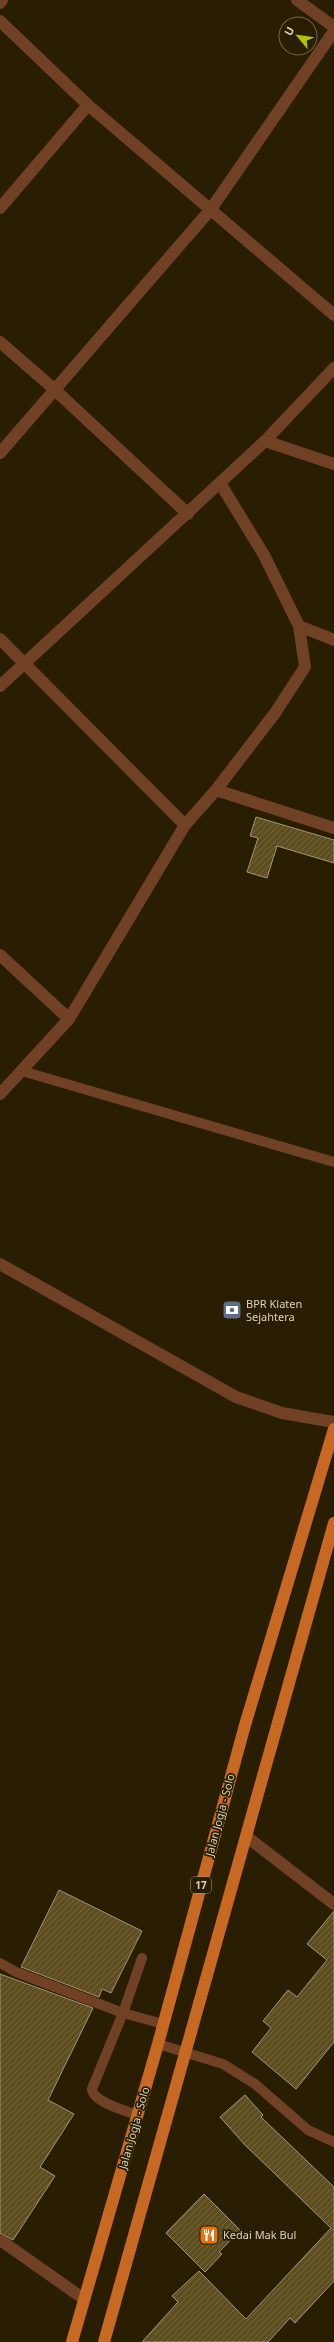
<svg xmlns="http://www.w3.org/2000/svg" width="334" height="2342" font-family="'Noto Sans',sans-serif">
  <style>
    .building { fill: url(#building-hatch); stroke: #a39676 }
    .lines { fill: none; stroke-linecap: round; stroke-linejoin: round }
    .service { stroke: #704124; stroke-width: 10 }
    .minor { stroke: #704124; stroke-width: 12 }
    .trunk { stroke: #c86923; stroke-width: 12 }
    .labels { text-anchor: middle; stroke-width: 3.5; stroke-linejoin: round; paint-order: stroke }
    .shield { fill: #291e01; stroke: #a59d89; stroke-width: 1 }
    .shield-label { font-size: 10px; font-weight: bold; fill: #dad3c3 }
    .poi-label { font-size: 11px; fill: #dad3c3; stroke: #291e01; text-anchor: start }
    .street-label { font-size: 11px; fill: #dad3c3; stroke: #291e01 }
  </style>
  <defs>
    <pattern id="building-hatch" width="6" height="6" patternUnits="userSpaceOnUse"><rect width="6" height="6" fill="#5e4d1e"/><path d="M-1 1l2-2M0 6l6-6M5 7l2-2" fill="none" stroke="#74663d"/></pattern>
  </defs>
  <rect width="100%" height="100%" fill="#291e01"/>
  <!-- building -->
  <g class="building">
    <path d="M256 817 334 840V863L277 846 267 878 247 872 258 838 250 836Z"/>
    <path d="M59 1890 142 1931 111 1993 102 1989 99 1997 21 1967Z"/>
    <path d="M334 1911V2042L296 2089 252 2052 271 2028 263 2021 288 1990 297 1997 327 1960 307 1944Z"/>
    <path d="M0 1974 93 2008 48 2100 74 2114 40 2167 55 2176 13 2240 0 2233Z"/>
    <path d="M245 2095 263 2115 261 2117 334 2187V2281L295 2323 290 2318 268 2342H142L178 2302 172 2296 199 2271 246 2319 331 2228 245 2145 220 2117Z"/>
    <path d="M204 2194 240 2230 219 2252 222 2254 205 2272 166 2233Z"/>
  </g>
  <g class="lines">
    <!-- service -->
    <g class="service">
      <path d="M22 1071 334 1162"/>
      <path d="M0 1963 16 1972 123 2013 142 1958"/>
      <path d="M158 2044 223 2064 255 2084 308 2130 334 2142"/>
      <path d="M137 2115C126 2111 93 2102 92 2089L123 2013 163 2024"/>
    </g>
    <!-- minor -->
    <g class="minor">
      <path d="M297 0 334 27"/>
      <path d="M0 3 2 0"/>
      <path d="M0 21 88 105 334 315"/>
      <path d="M0 208 88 105"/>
      <path d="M0 342 54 389 188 514"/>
      <path d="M265 441 334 464"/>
      <path d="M0 453 211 209 334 31"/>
      <path d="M299 626 334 640"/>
      <path d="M0 639 185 825"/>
      <path d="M0 686 265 441 334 368"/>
      <path d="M216 790 334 828"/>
      <path d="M0 955 69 1019"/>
      <path d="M0 1094 69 1019 185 825 216 790 275 713 305 667 299 626 264 555 220 483"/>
      <path d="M0 1264 236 1397 282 1413 334 1422"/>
      <path d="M247 1837 334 1904"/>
      <path d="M0 2240 84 2299"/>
    </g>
    <!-- trunk -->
    <g class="trunk">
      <path d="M72 2342 158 2044 245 1725 334 1429"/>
      <path d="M104 2342 334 1523"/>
    </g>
  </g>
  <!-- icons -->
  <defs>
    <g id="bank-square" transform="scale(1)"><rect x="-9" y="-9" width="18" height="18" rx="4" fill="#5c6f8a" stroke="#291e01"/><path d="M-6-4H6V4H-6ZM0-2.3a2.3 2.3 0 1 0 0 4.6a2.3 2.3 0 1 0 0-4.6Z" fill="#fff"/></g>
    <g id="restaurant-square" transform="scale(1)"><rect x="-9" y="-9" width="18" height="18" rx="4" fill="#e8710a" stroke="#291e01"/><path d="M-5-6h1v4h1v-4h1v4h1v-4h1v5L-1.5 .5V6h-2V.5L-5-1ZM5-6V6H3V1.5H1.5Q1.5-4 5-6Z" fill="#fff"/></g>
  </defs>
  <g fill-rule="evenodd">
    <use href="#bank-square" x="232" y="1310"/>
    <use href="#restaurant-square" x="209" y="2235"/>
  </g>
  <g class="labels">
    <!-- shield labels -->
    <rect class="shield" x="191" y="1877" width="20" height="16" rx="3"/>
    <g class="shield-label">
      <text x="201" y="1889">17</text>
    </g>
    <!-- poi labels -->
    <g class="poi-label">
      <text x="246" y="1308">BPR Klaten<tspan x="246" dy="13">Sejahtera</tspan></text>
      <text x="223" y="2239">Kedai Mak Bul</text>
    </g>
    <!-- street labels -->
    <g class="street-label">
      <text transform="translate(220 1815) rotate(-75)" y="4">Jalan Jogja - Solo</text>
      <text transform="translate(134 2128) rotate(-74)" y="4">Jalan Jogja - Solo</text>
    </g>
  </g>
  <!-- north arrow -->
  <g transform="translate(298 36) rotate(299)"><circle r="19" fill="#291e01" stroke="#70664f"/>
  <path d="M0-3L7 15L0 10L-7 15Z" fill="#b0c501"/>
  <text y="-6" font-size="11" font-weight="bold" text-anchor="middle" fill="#dad3c3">U</text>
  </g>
</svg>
